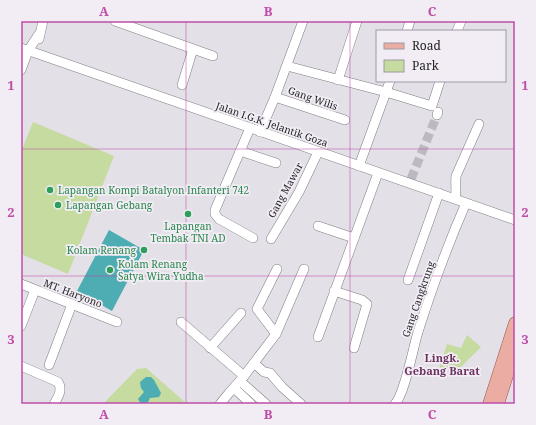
<svg xmlns="http://www.w3.org/2000/svg" width="536" height="425" font-family="'Noto Serif',serif">
  <style>
    .green { fill: #c5db9f }
    .water { fill: #4dadb2 }
    .lines { fill: none; stroke-linecap: round; stroke-linejoin: round }
    .minor-tunnel { stroke: #bdb9c0; stroke-width: 9; stroke-dasharray: 9 4.5; stroke-linecap: butt }
    .minor-casing { stroke: #817d84; stroke-width: 10 }
    .major-casing { stroke: #9a574d; stroke-width: 13 }
    .minor { stroke: #fff; stroke-width: 9 }
    .major { stroke: #ebada3; stroke-width: 12 }
    .grid { fill: none; stroke: #bf4da7; stroke-width: 1; stroke-opacity: 0.55 }
    .leisure-dot { fill: #2e9e5b; stroke: #f2edf5; stroke-width: 1.5 }
    .labels { text-anchor: middle; stroke-width: 3.5; stroke-linejoin: round; paint-order: stroke }
    .street-label { font-size: 10px; fill: #1f1e20; stroke: #f2edf5 }
    .leisure-label { font-size: 10px; fill: #27864d; stroke: #f2edf5; text-anchor: start }
    .neighbourhood-label { font-size: 11px; font-weight: bold; fill: #6c335f; stroke: #f2edf5 }
    .neatline { fill: none; stroke: #bf4da7; stroke-width: 1.5 }
    .grid-label { font-size: 13px; text-anchor: middle; font-weight: bold; fill: #bf4da7 }
  </style>
  <rect width="100%" height="100%" fill="#e4e0e8"/>
  <!-- green -->
  <g class="green">
    <path d="M33 122 114 156 68 274 21 254V152Z"/>
    <path d="M467 335 481 347 459 369H439L447 344 461 348Z"/>
    <path d="M146 368 187 404H103L137 369Z"/>
  </g>
  <!-- water -->
  <g class="water">
    <path d="M109 230 144 250 112 311 77 291Z"/>
    <path d="M146 377H151L154 380 161 393 159 397 150 398 147 404H141L138 399 144 392 141 388 140 382Z"/>
  </g>
  <g class="lines">
    <!-- minor-tunnel -->
    <path class="minor-tunnel" d="M411 179 437 115"/>
    <!-- minor casing -->
    <g class="minor-casing">
      <g id="minor">
        <path d="M115 21 213 56"/>
        <path d="M407 31 410 21"/>
        <path d="M457 31 461 21"/>
        <path d="M39 39 43 21"/>
        <path d="M21 48 515 220"/>
        <path d="M287 66 386 92 432 106 440 81"/>
        <path d="M21 70 28 51 39 34"/>
        <path d="M338 80 357 21"/>
        <path d="M182 85 193 49"/>
        <path d="M275 97 345 120"/>
        <path d="M437 115 438 112"/>
        <path d="M250 128 215 210V214L219 219 253 238"/>
        <path d="M260 132 275 97 303 21"/>
        <path d="M240 151 276 163"/>
        <path d="M359 166 390 81"/>
        <path d="M455 199C457 191 455 183 456 176L479 124"/>
        <path d="M318 226 354 238"/>
        <path d="M271 239 299 192 318 152"/>
        <path d="M408 280 439 193"/>
        <path d="M21 284 117 322"/>
        <path d="M334 291 362 300 367 304 354 348"/>
        <path d="M181 322 244 376"/>
        <path d="M21 326 35 290"/>
        <path d="M276 334 304 269"/>
        <path d="M318 337 378 173"/>
        <path d="M210 348 241 313"/>
        <path d="M254 363 264 372 270 373 282 387 301 404"/>
        <path d="M49 365 72 304"/>
        <path d="M21 366 58 382C63 390 58 397 54 404"/>
        <path d="M240 381 266 404"/>
        <path d="M234 388 251 404"/>
        <path d="M220 404 229 393 244 376 276 334 257 309 277 269"/>
        <path d="M395 404C405 393 413 348 418 332 432 288 448 244 466 203"/>
      </g>
    </g>
    <!-- major casing -->
    <g class="major-casing">
      <g id="major">
        <path d="M489 404 515 323"/>
        <path d="M498 404 515 350"/>
      </g>
    </g>
    <!-- minor -->
    <use href="#minor" class="minor"/>
    <!-- major -->
    <use href="#major" class="major"/>
  </g>
  <!-- grid -->
  <path class="grid" d="M186 21V404M350 21V404M21 149H515M21 276H515"/>
  <!-- markers -->
  <g class="leisure-dot">
    <circle cx="50" cy="190" r="4"/>
    <circle cx="58" cy="205" r="4"/>
    <circle cx="188" cy="214" r="4"/>
    <circle cx="144" cy="250" r="4"/>
    <circle cx="110" cy="270" r="4"/>
  </g>
  <g class="labels">
    <!-- street labels -->
    <g class="street-label">
      <text transform="translate(313 98) rotate(19)" y="4">Gang Wilis</text>
      <text transform="translate(272 124) rotate(19)" y="4">Jalan I.G.K. Jelantik Goza</text>
      <text transform="translate(285 190) rotate(-61)" y="4">Gang Mawar</text>
      <text transform="translate(73 293) rotate(21)" y="4">MT. Haryono</text>
      <text transform="translate(418 299) rotate(-71)" y="4">Gang Cangkrung</text>
    </g>
    <!-- leisure labels -->
    <g class="leisure-label">
      <text x="58" y="194">Lapangan Kompi Batalyon Infanteri 742</text>
      <text x="66" y="209">Lapangan Gebang</text>
      <text x="188" y="230" text-anchor="middle">Lapangan<tspan x="188" dy="12">Tembak TNI AD</tspan></text>
      <text x="136" y="254" text-anchor="end">Kolam Renang</text>
      <text x="118" y="268">Kolam Renang<tspan x="118" dy="12">Satya Wira Yudha</tspan></text>
    </g>
    <!-- neighbourhood labels -->
    <g class="neighbourhood-label">
      <text x="442" y="362">Lingk.<tspan x="442" dy="13">Gebang Barat</tspan></text>
    </g>
  </g>
  <!-- border -->
  <rect width="536" height="425" fill="none" stroke="#f2edf5" stroke-width="44"/>
  <!-- legend -->
  <rect x="376" y="30" width="130" height="52" fill="#f2edf5" stroke="#9e9aa0"/>
  <rect x="384" y="43" width="20" height="6" fill="#ebada3" stroke="#9e9aa0"/>
  <text x="412" y="50" font-size="12" fill="#1f1e20">Road</text>
  <rect x="384" y="60" width="20" height="12" fill="#c5db9f" stroke="#9e9aa0"/>
  <text x="412" y="70" font-size="12" fill="#1f1e20">Park</text>
  <rect x="22" y="22" width="492" height="381" class="neatline"/>
  <g class="grid-label">
    <text x="104" y="16">A</text>
    <text x="268" y="16">B</text>
    <text x="432" y="16">C</text>
    <text x="11" y="90">1</text>
    <text x="525" y="90">1</text>
    <text x="11" y="217">2</text>
    <text x="525" y="217">2</text>
    <text x="11" y="344">3</text>
    <text x="525" y="344">3</text>
    <text x="104" y="419">A</text>
    <text x="268" y="419">B</text>
    <text x="432" y="419">C</text>
  </g>
</svg>
